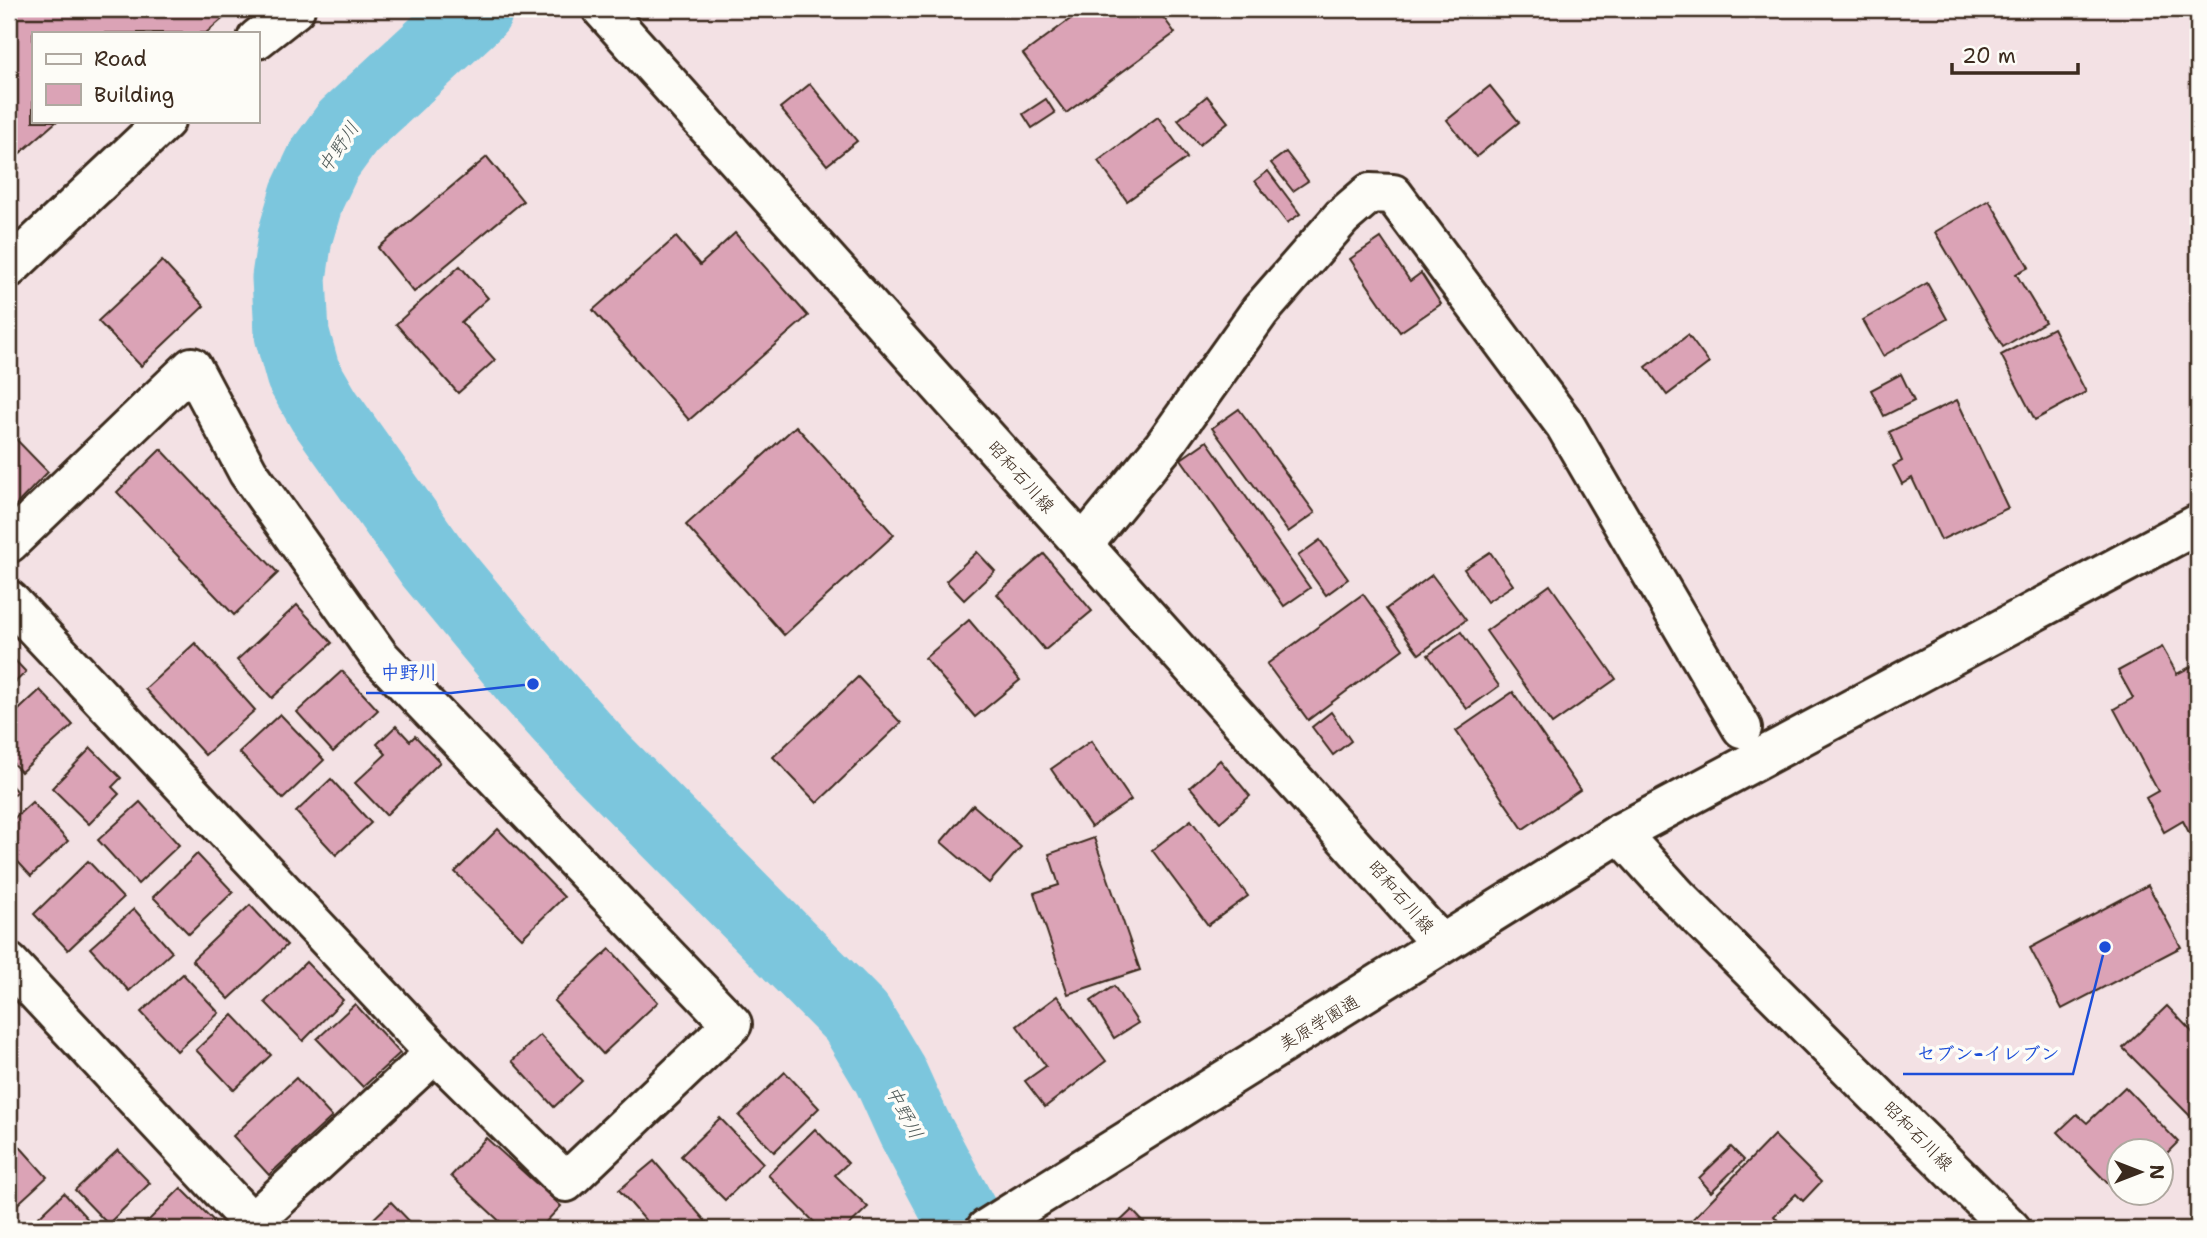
<svg xmlns="http://www.w3.org/2000/svg" width="2207" height="1238" font-family="'Shantell Sans','Klee One',sans-serif">
  <style>
    .lines { fill: none; stroke-linecap: round; stroke-linejoin: round }
    .river { stroke: #7cc6dd; stroke-width: 75 }
    .building { fill: #dba3b6; stroke: #3b2a1e; stroke-width: 2 }
    .minor-casing { stroke: #3b2a1e; stroke-width: 44 }
    .minor { stroke: #fdfcf7; stroke-width: 38 }
    .labels { text-anchor: middle; stroke-width: 7; stroke-linejoin: round; paint-order: stroke }
    .street-label { font-size: 18px; fill: #3b2a1e; stroke: #fdfcf7 }
    .water-label { font-size: 19px; font-style: italic; fill: #4e5957; stroke: #fdfcf7 }
    .leader { fill: none; stroke: #1d4ed8; stroke-width: 2.5 }
    .callout-dot { fill: #1d4ed8; stroke: #fdfcf7; stroke-width: 2.5 }
    .callout-label { font-size: 19px; text-anchor: middle; font-weight: bold; fill: #1d4ed8; stroke: #fdfcf7; stroke-width: 7; stroke-linejoin: round; paint-order: stroke }
  </style>
  <rect width="100%" height="100%" fill="#f3e1e4"/>
  <filter id="ink" filterUnits="userSpaceOnUse"><feTurbulence type="fractalNoise" baseFrequency=".0143" numOctaves="2"/><feDisplacementMap in="SourceGraphic" scale="14" xChannelSelector="R" yChannelSelector="G"/><feConvolveMatrix kernelMatrix="1 2 1 2 8 2 1 2 1" color-interpolation-filters="sRGB"/></filter>
  <g filter="url(#ink)">
    <g class="lines">
      <!-- river -->
      <path class="river" d="M476 9 348 127 324 160 307 196 295 237 289 278 292 334 303 374 324 410 432 562 533 684 600 759 856 1018 890 1075 914 1128 968 1229"/>
    </g>
    <!-- building -->
    <g class="building">
      <path d="M9 9H234L206 33H33V121H57L19 154 9 142Z"/>
      <path d="M1084 9H1157L1175 33 1066 113 1023 54Z"/>
      <path d="M810 84 857 141 827 165 780 108Z"/>
      <path d="M1490 86 1519 122 1476 157 1447 120Z"/>
      <path d="M1207 96 1228 122 1199 145 1178 120Z"/>
      <path d="M1046 99 1055 113 1032 128 1023 114Z"/>
      <path d="M1158 117 1187 158 1127 201 1098 161Z"/>
      <path d="M1286 152 1308 181 1293 191 1271 163Z"/>
      <path d="M9 157 19 168 9 177Z"/>
      <path d="M487 157 523 201 414 292 378 248Z"/>
      <path d="M1268 171 1300 214 1287 223 1255 181Z"/>
      <path d="M1989 200 2029 267 2016 274 2045 322 2003 347 1935 232Z"/>
      <path d="M735 233 808 316 689 420 593 310 676 237 700 265Z"/>
      <path d="M1381 238 1410 281 1421 273 1441 304 1400 332 1350 259Z"/>
      <path d="M162 261 204 306 141 366 98 321Z"/>
      <path d="M460 266 488 298 461 322 495 360 458 393 396 324Z"/>
      <path d="M1927 283 1947 319 1883 356 1863 320Z"/>
      <path d="M2053 328 2086 392 2035 420 2001 355Z"/>
      <path d="M1688 335 1709 363 1667 395 1646 367Z"/>
      <path d="M1901 374 1914 401 1884 416 1871 390Z"/>
      <path d="M1957 400 2008 508 1941 540 1912 478 1902 484 1893 466 1902 461 1889 432Z"/>
      <path d="M1239 409 1315 513 1288 532 1212 428Z"/>
      <path d="M796 426 894 535 784 635 686 525Z"/>
      <path d="M9 432 48 472 12 509 9 505Z"/>
      <path d="M1207 441 1310 588 1284 606 1181 459Z"/>
      <path d="M161 449 278 573 234 615 117 492Z"/>
      <path d="M1320 540 1348 579 1326 595 1298 556Z"/>
      <path d="M977 552 995 571 964 600 946 581Z"/>
      <path d="M1490 552 1513 585 1487 602 1464 569Z"/>
      <path d="M1044 554 1092 611 1045 650 997 594Z"/>
      <path d="M1432 575 1466 620 1419 654 1386 609Z"/>
      <path d="M1550 585 1616 679 1552 724 1486 631Z"/>
      <path d="M1363 594 1403 649 1308 720 1267 664Z"/>
      <path d="M297 605 332 643 272 698 237 660Z"/>
      <path d="M969 620 1020 680 975 717 925 658Z"/>
      <path d="M1461 632 1499 686 1467 709 1428 655Z"/>
      <path d="M195 643 255 710 205 755 145 689Z"/>
      <path d="M2162 647 2177 674 2198 663V850L2183 821 2164 832 2146 798 2158 791 2114 709 2133 698 2118 671Z"/>
      <path d="M9 654 26 672 9 688Z"/>
      <path d="M342 671 378 710 333 752 297 712Z"/>
      <path d="M858 677 901 723 817 803 773 757Z"/>
      <path d="M40 690 73 725 21 772 9 759V719Z"/>
      <path d="M1513 692 1580 790 1523 829 1456 731Z"/>
      <path d="M1331 712 1351 741 1333 755 1312 727Z"/>
      <path d="M280 714 324 760 283 799 239 752Z"/>
      <path d="M396 726 410 741 415 736 440 762 386 815 355 783 386 754 377 744Z"/>
      <path d="M1091 741 1131 800 1091 827 1051 769Z"/>
      <path d="M91 748 121 778 112 787 119 794 89 824 52 788Z"/>
      <path d="M1220 760 1250 796 1220 822 1190 787Z"/>
      <path d="M331 779 371 823 336 855 296 812Z"/>
      <path d="M9 783 17 792 9 799Z"/>
      <path d="M32 802 68 841 31 876 9 852V823Z"/>
      <path d="M140 802 179 845 138 884 98 840Z"/>
      <path d="M973 805 1021 847 989 883 941 842Z"/>
      <path d="M1191 820 1248 896 1208 925 1152 850Z"/>
      <path d="M498 829 564 897 522 938 455 872Z"/>
      <path d="M1094 838 1140 970 1068 994 1034 893 1059 885 1049 854Z"/>
      <path d="M197 854 233 892 189 934 153 897Z"/>
      <path d="M88 861 123 898 68 950 34 914Z"/>
      <path d="M2148 885 2181 947 2062 1009 2030 948Z"/>
      <path d="M250 905 287 945 229 999 192 960Z"/>
      <path d="M134 909 172 952 129 991 90 948Z"/>
      <path d="M610 949 658 1002 603 1054 554 1001Z"/>
      <path d="M306 962 343 1000 303 1041 265 1002Z"/>
      <path d="M183 974 219 1013 177 1051 141 1012Z"/>
      <path d="M1114 986 1138 1023 1114 1038 1091 1001Z"/>
      <path d="M1057 996 1106 1061 1045 1107 1025 1081 1046 1066 1017 1026Z"/>
      <path d="M355 1004 400 1053 363 1087 317 1039Z"/>
      <path d="M2167 1006 2198 1038V1124L2123 1048Z"/>
      <path d="M233 1015 271 1055 234 1090 196 1050Z"/>
      <path d="M540 1035 582 1081 554 1107 512 1061Z"/>
      <path d="M785 1072 819 1108 774 1152 739 1116Z"/>
      <path d="M296 1078 332 1117 269 1175 233 1136Z"/>
      <path d="M2125 1087 2178 1142 2162 1158V1150H2120V1192H2126L2121 1197 2058 1132 2077 1114 2087 1123Z"/>
      <path d="M720 1118 763 1163 725 1200 681 1156Z"/>
      <path d="M815 1129 848 1163 835 1175 868 1207 845 1229H821L768 1175Z"/>
      <path d="M1774 1135 1821 1182 1803 1201 1796 1194 1774 1216 1780 1223 1774 1229H1683Z"/>
      <path d="M486 1138 561 1206 539 1229H508L451 1176Z"/>
      <path d="M13 1139 47 1177 9 1212V1142Z"/>
      <path d="M1731 1147 1744 1160 1711 1192 1699 1178Z"/>
      <path d="M118 1150 150 1183 108 1224 75 1190Z"/>
      <path d="M654 1161 712 1229H653L619 1190Z"/>
      <path d="M181 1188 216 1223 210 1229H140Z"/>
      <path d="M64 1193 92 1224 87 1229H32L29 1226Z"/>
      <path d="M391 1202 417 1229H363Z"/>
      <path d="M1132 1210 1150 1229H1112Z"/>
      <path d="M1166 1222 1173 1229H1159Z"/>
    </g>
    <g class="lines">
      <!-- minor casing -->
      <g class="minor-casing">
        <g id="minor">
          <path d="M602 9 1441 944"/>
          <path d="M257 39 295 9"/>
          <path d="M9 268 165 121"/>
          <path d="M9 543 192 367 248 472 379 656 732 1024 566 1182 435 1053 9 600"/>
          <path d="M1082 546 1163 447 1260 311 1342 217 1370 193 1393 194 1565 425 1742 728"/>
          <path d="M1620 833 1677 896 2011 1229"/>
          <path d="M9 963 252 1223"/>
          <path d="M245 1229 435 1053"/>
          <path d="M986 1229 1620 833 2198 524"/>
        </g>
      </g>
      <!-- minor -->
      <use href="#minor" class="minor"/>
    </g>
  </g>
  <g class="labels">
    <!-- street labels -->
    <g class="street-label">
      <text transform="translate(1021 477) rotate(48)" y="6">昭和石川線</text>
      <text transform="translate(1401 897) rotate(49)" y="6">昭和石川線</text>
      <text transform="translate(1319 1023) rotate(-31)" y="6">美原学園通</text>
      <text transform="translate(1918 1136) rotate(45)" y="6">昭和石川線</text>
    </g>
    <!-- water labels -->
    <g class="water-label">
      <text transform="translate(338 147) rotate(-56)" y="7">中野川</text>
      <text transform="translate(905 1112) rotate(62)" y="7">中野川</text>
    </g>
  </g>
  <!-- callouts -->
  <path class="leader" d="M533 684L451 693H366M2105 947L2073 1074H1903"/>
  <g class="callout-dot">
    <circle cx="533" cy="684" r="7"/>
    <circle cx="2105" cy="947" r="7"/>
  </g>
  <g class="callout-label">
    <text x="409" y="679">中野川</text>
    <text x="1988" y="1060">セブン-イレブン</text>
  </g>
  <!-- margin -->
  <rect width="2207" height="1238" fill="none" stroke="#fdfcf7" stroke-width="35"/>
  <rect x="18" y="18" width="2172" height="1203" fill="none" stroke="#3b2a1e" stroke-width="2.5" filter="url(#ink)"/>
  <!-- legend -->
  <rect x="32" y="32" width="228" height="91" fill="#fdfcf7" stroke="#afa8a0" stroke-width="2"/>
  <rect x="46" y="54" width="35" height="10" fill="#fdfcf7" stroke="#afa8a0" stroke-width="2"/>
  <text x="94" y="66" font-size="21" fill="#3b2a1e">Road</text>
  <rect x="46" y="84" width="35" height="21" fill="#dba3b6" stroke="#afa8a0" stroke-width="2"/>
  <text x="94" y="102" font-size="21" fill="#3b2a1e">Building</text>
  <!-- north arrow -->
  <g transform="translate(2140 1172) rotate(90)"><circle r="33" fill="#fdfcf7" stroke="#afa8a0" stroke-width="2"/>
  <path d="M0-5L12 26L0 18L-12 26Z" fill="#3b2a1e"/>
  <text y="-10" font-size="19" font-weight="bold" text-anchor="middle" fill="#3b2a1e">N</text>
  </g>
  <!-- scale -->
  <path d="M1952 63v10h126v-10" fill="none" stroke="#3b2a1e" stroke-width="3.5"/>
  <text x="1962" y="63" font-size="21" fill="#3b2a1e" stroke="#fdfcf7" stroke-width="5" paint-order="stroke">20 m</text>
</svg>
